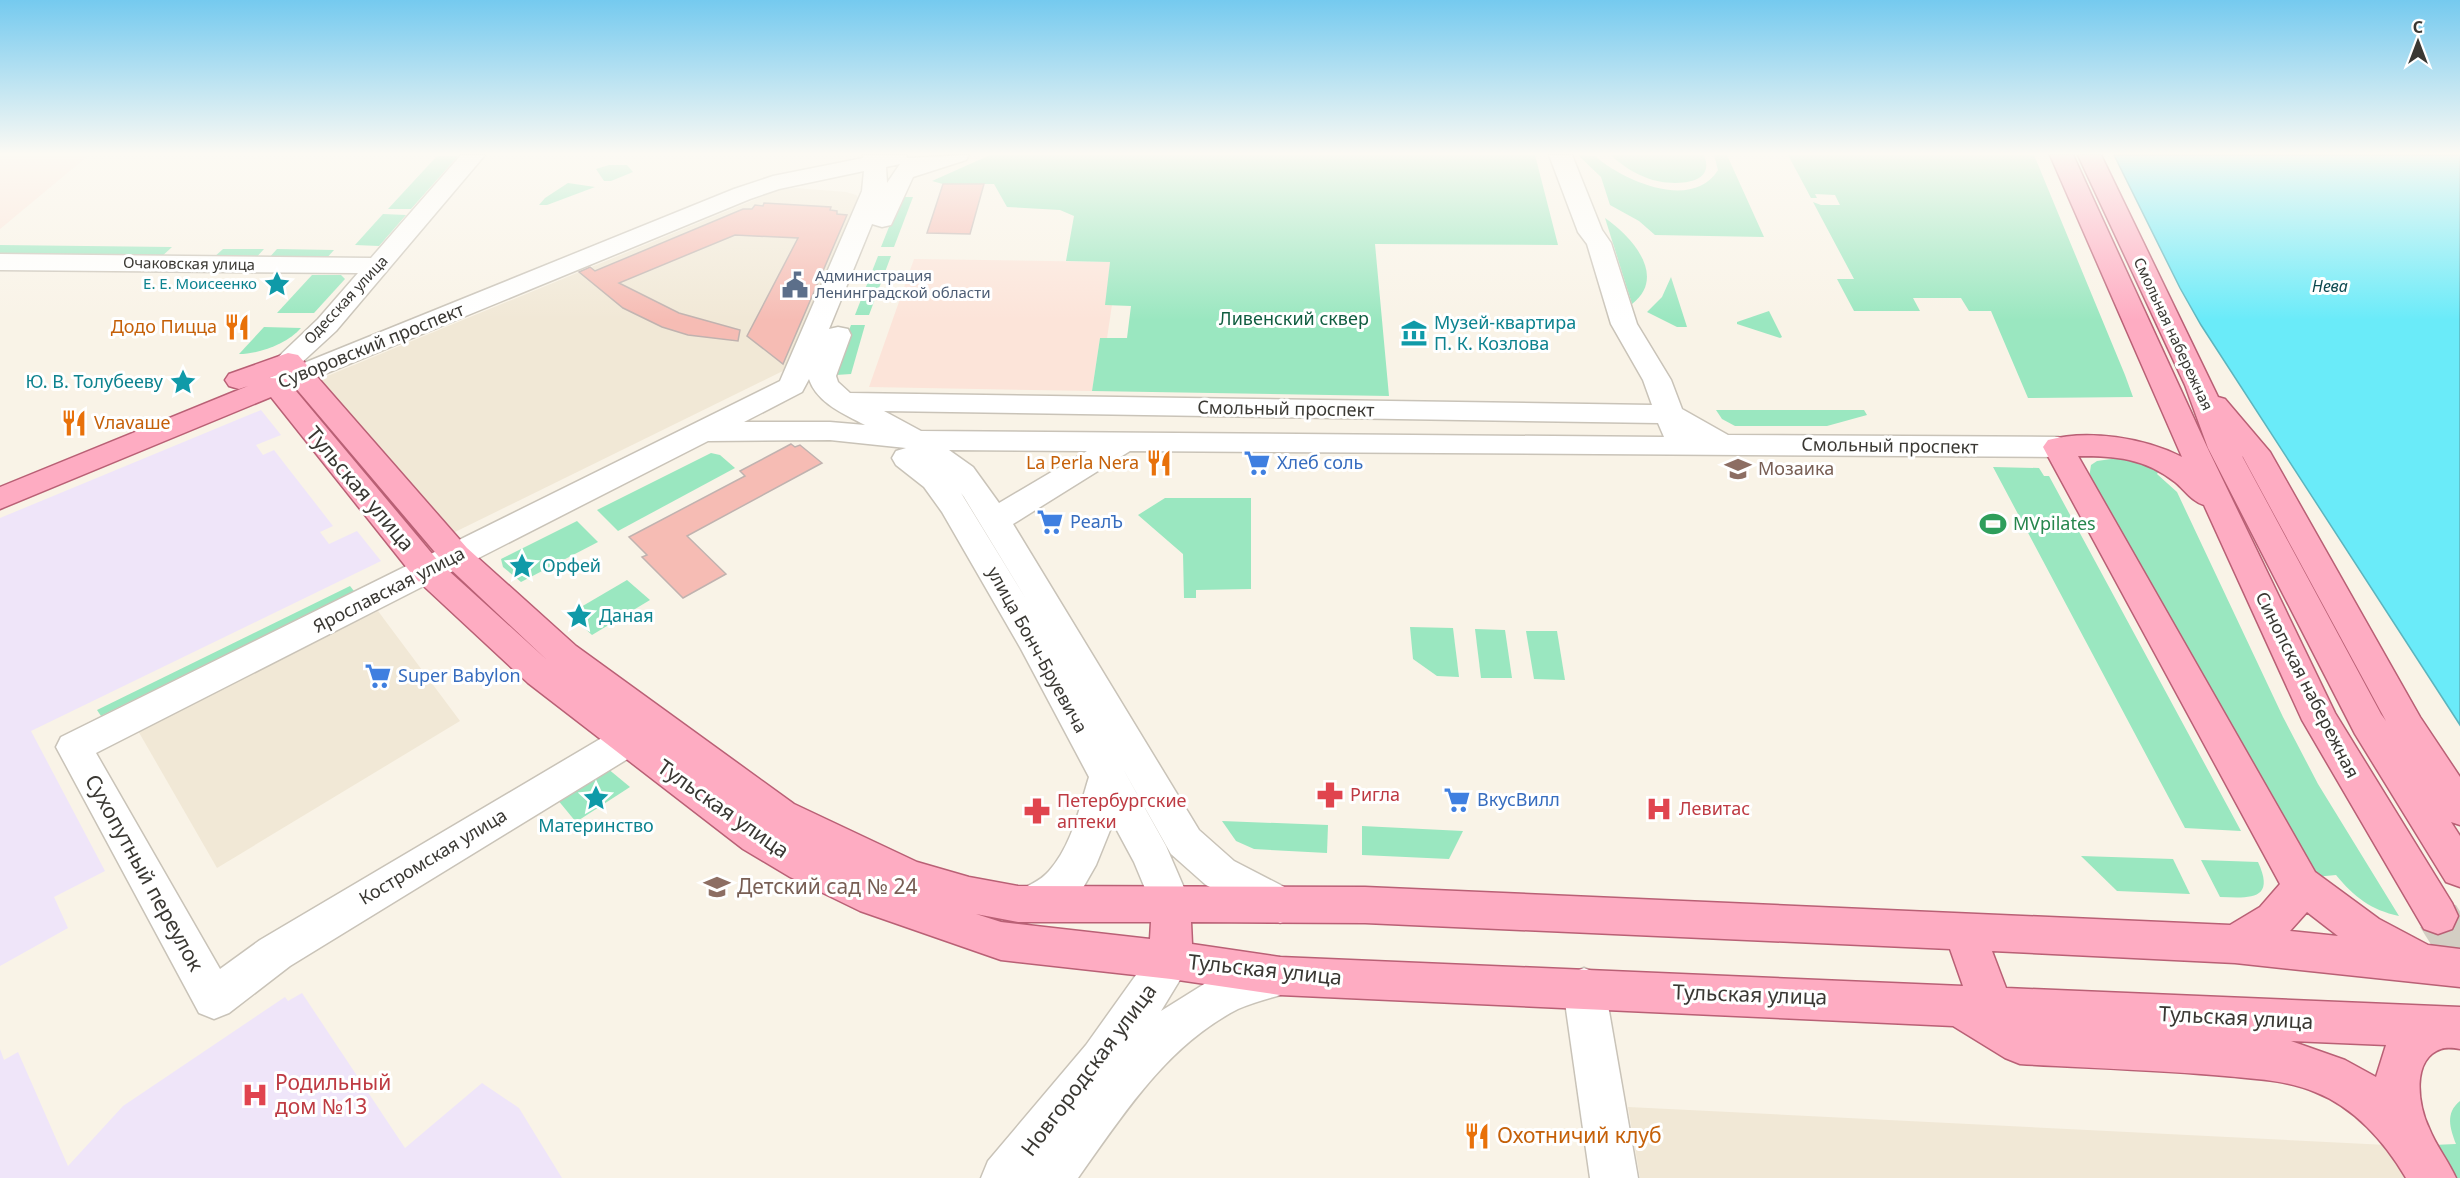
<svg xmlns="http://www.w3.org/2000/svg" width="2460" height="1178" font-family="'Noto Sans',sans-serif">
  <style>
    .built { fill: #f1e8d6 }
    .education { fill: #fce4d9 }
    .medical { fill: #efe5f9 }
    .green { fill: #9ae7c0 }
    .water { fill: #6aebf9; stroke: #5cb5be; stroke-width: 1.5 }
    .building { fill: #f6bcb4; stroke: #c0b2af; stroke-width: 1.5 }
    .lines { fill: none; stroke-linecap: round; stroke-linejoin: round }
    .major-tunnel { stroke: #d3cec3; stroke-width: 42; stroke-dasharray: 42 21; stroke-linecap: butt }
    .minor-casing { stroke: #c9c3b8; stroke-width: 3 }
    .major-casing { stroke: #b96075; stroke-width: 3 }
    .minor { fill: #fff; fill-rule: evenodd }
    .major { fill: #feacc2; fill-rule: evenodd }
    .labels { text-anchor: middle; stroke-width: 6; stroke-linejoin: round; paint-order: stroke }
    .far-street-label { font-size: 15px; fill: #3a3833; stroke: #fff }
    .far-service-label { font-size: 15px; fill: #4e5e75; stroke: #fff; text-anchor: start }
    .far-culture-label { font-size: 15px; fill: #0d838f; stroke: #fff; text-anchor: end }
    .far-water-label { font-size: 16px; font-style: italic; fill: #0e494f; stroke: #fff }
    .park-label { font-size: 18px; fill: #105d40; stroke: #fff }
    .culture-label { font-size: 18px; fill: #0d838f; stroke: #fff; text-anchor: start }
    .food-label { font-size: 18px; fill: #c56008; stroke: #fff; text-anchor: end }
    .street-label { font-size: 18px; fill: #3a3833; stroke: #fff }
    .shop-label { font-size: 18px; fill: #366cbe; stroke: #fff; text-anchor: start }
    .education-label { font-size: 18px; fill: #785e54; stroke: #fff; text-anchor: start }
    .leisure-label { font-size: 18px; fill: #27864d; stroke: #fff; text-anchor: start }
    .health-label { font-size: 18px; fill: #be3a42; stroke: #fff; text-anchor: start }
    .near-street-label { font-size: 21px; fill: #3a3833; stroke: #fff }
    .near-education-label { font-size: 21px; fill: #785e54; stroke: #fff; text-anchor: start }
    .near-health-label { font-size: 21px; fill: #be3a42; stroke: #fff; text-anchor: start }
    .near-food-label { font-size: 21px; fill: #c56008; stroke: #fff; text-anchor: start }
  </style>
  <rect width="100%" height="100%" fill="#f9f3e7"/>
  <!-- built -->
  <g class="built">
    <path d="M795 188 846 192 856 195 860 200 789 368 455 532 320 379 778 190Z"/>
    <path d="M378 611 460 721 217 868 137 729Z"/>
    <path d="M1628 1107 2387 1145 2406 1178H1640Z"/>
  </g>
  <!-- education -->
  <g class="education">
    <path d="M0 155H89L0 229Z"/>
    <path d="M914 259 1110 262 1106 305H1112L1107 338H1100L1092 391 869 387Z"/>
  </g>
  <!-- medical -->
  <g class="medical">
    <path d="M261 410 281 435 256 445 263 455 274 450 333 526 320 532 329 544 357 531 381 561 31 731 105 871 54 897 68 928 0 966V518Z"/>
    <path d="M302 993 405 1148 482 1083 519 1108 562 1178H0V1049L4 1060 18 1052 68 1166 123 1106 285 997 288 1001Z"/>
  </g>
  <!-- green -->
  <g class="green">
    <path d="M990 155H1535L1558 245 1375 244 1389 396 1092 391 1100 338H1127L1131 306 1105 305 1110 262 1066 261 1074 216 1060 210 1007 207 994 184H943L932 181Z"/>
    <path d="M1704 155C1718 188 1666 186 1647 178 1634 173 1621 165 1611 155Z"/>
    <path d="M2034 155 2125 375 2133 397 2028 398 1991 311H1969L1961 298H1913L1920 311H1854L1837 279H1854L1813 202 1821 205H1840L1835 195 1815 194 1817 198H1811L1788 155Z"/>
    <path d="M437 156H458L411 209H388Z"/>
    <path d="M1595 156C1622 180 1692 212 1718 170L1714 155H1727L1764 237 1655 235 1639 221 1610 205 1601 177 1578 155Z"/>
    <path d="M609 165H627L633 172 611 181H604L596 169Z"/>
    <path d="M568 183 595 187 547 205H539L545 198Z"/>
    <path d="M901 197H913L894 247H881Z"/>
    <path d="M383 214 406 215 379 246 355 245Z"/>
    <path d="M1605 218C1631 236 1668 276 1632 304Z"/>
    <path d="M0 245 172 247 160 258 0 256Z"/>
    <path d="M223 249H264L254 260 212 259Z"/>
    <path d="M277 249 334 250 325 260 268 259Z"/>
    <path d="M878 256H891L869 315H855Z"/>
    <path d="M312 275H341L345 279 314 313H277Z"/>
    <path d="M1671 277 1687 327H1677L1647 312 1662 297Z"/>
    <path d="M1769 311 1782 337 1780 338 1737 324V322Z"/>
    <path d="M851 325H865L851 374 836 375 837 361Z"/>
    <path d="M264 327 301 328C288 343 260 354 239 354Z"/>
    <path d="M1716 410H1864L1867 415 1827 426H1735L1722 419Z"/>
    <path d="M711 453 720 455 735 468 618 531 597 510Z"/>
    <path d="M2118 458 2151 466 2159 471 2157 474 2177 492 2283 717 2318 784 2399 916C2371 910 2354 897 2336 875L2315 877 2089 478 2091 465 2097 461Z"/>
    <path d="M1993 467 2039 468 2044 476H2049L2241 831 2185 828Z"/>
    <path d="M1165 498H1251V589L1196 590V598H1184L1183 554 1138 515Z"/>
    <path d="M577 521 598 542 521 582 503 567 501 559Z"/>
    <path d="M627 580 650 600 592 635 569 614Z"/>
    <path d="M350 586 354 591 101 716 97 710Z"/>
    <path d="M1410 627 1453 628 1459 677 1437 676 1413 659Z"/>
    <path d="M1475 629 1505 630 1512 678H1481Z"/>
    <path d="M1526 631H1557L1565 680 1534 679Z"/>
    <path d="M607 768 630 787 576 822 557 799Z"/>
    <path d="M1222 821 1328 825 1327 853 1254 849 1236 841Z"/>
    <path d="M1362 826 1463 831 1449 859 1362 855Z"/>
    <path d="M2081 856 2173 859 2190 894 2117 891Z"/>
    <path d="M2201 860 2258 862C2276 901 2249 898 2220 897Z"/>
    <path d="M2460 1101V1178H2453L2433 1145 2456 1144C2450 1128 2445 1113 2460 1101Z"/>
  </g>
  <!-- water -->
  <path class="water" d="M2460 155V725L2201 325 2180 288 2114 155Z"/>
  <!-- building -->
  <g class="building">
    <path d="M943 184H984L970 234 927 233Z"/>
    <path d="M764 203 831 207 830 210 837 211V214L847 215 783 364 747 336 798 238 735 235 619 283 679 313 740 330 738 341 688 335 662 327 623 308 579 272 590 267 595 271 743 209H752L755 205 763 206Z"/>
    <path d="M791 444 795 447 800 445 822 463 687 536 726 574 683 598 642 557 647 555 629 537 745 476 740 471Z"/>
  </g>
  <g class="lines">
    <!-- major-tunnel -->
    <path class="major-tunnel" d="M2438 916 2460 951"/>
    <!-- minor casing -->
    <g class="minor-casing">
      <g id="minor">
        <path d="M461 155H485L336 331 299 365 734 189 773 176 863 158V155H906L907 158 969 155 966 160 913 177 891 225 882 227 872 224 829 329 838 327 848 329 851 335 836 376 838 382 850 393 1652 405 1643 380 1611 324 1587 244 1578 232 1549 155H1572L1602 230 1611 243 1637 324 1671 380 1682 409 1728 435 2058 437 2068 440 2073 447 2068 454 2058 457 1130 451 1013 524 1199 830 1234 861 1294 892 1300 905 1294 918 1280 923 1206 885 1171 854 1122 767 1166 846 1191 904 1185 917 1171 922 1157 917 1134 862 1113 823 1096 865 1080 893 1066 906 1032 921 1018 916 1012 903C1022 882 1034 888 1049 871 1072 845 1079 809 1089 777L1021 649 942 512 924 487 896 465 892 458 896 451 906 448 830 440 708 441 96 753 220 969 260 940 639 716 652 712 665 716 670 726 665 736 290 966 229 1013 214 1019 199 1013 56 747 61 737 780 381 862 191 864 171 779 189 750 199 276 394 266 391 262 385 266 379 292 368 278 367 274 361 318 319 358 273 0 270V254L371 258ZM900 164 887 183 886 167ZM809 379C817 403 844 414 865 425L830 422H744L802 392ZM884 411 1658 423 1664 437 921 431ZM949 450 1087 451 999 503 973 467ZM961 493 964 497 1026 599Z"/>
        <path d="M1171 941 1186 947 1192 960 1161 1011 1209 981 1238 970 1280 957 1295 962 1301 976 1295 990C1277 997 1256 1001 1238 1009 1166 1046 1123 1115 1078 1178H981L988 1161 1086 1045 1156 947Z"/>
        <path d="M1584 968 1599 974 1605 988 1638 1178H1590L1563 988 1569 974Z"/>
      </g>
    </g>
    <!-- major casing -->
    <g class="major-casing">
      <g id="major">
        <path d="M2050 155H2073L2207 447 2335 713 2452 903 2458 916 2452 929 2438 934 2424 929 2302 720 2204 505C2191 501 2185 490 2175 482 2144 458 2116 456 2078 456L2315 872 2379 919 2428 945 2460 949V987L2235 963 1992 951 2006 988 2460 1007V1049C2454 1048 2447 1047 2441 1049 2411 1059 2418 1106 2429 1128 2436 1146 2448 1160 2456 1178H2406C2385 1142 2354 1107 2315 1092 2286 1080 2256 1079 2225 1076 2157 1070 2088 1068 2020 1064L2005 1058 1953 1026 1280 995 1171 979 1001 960 860 911 790 877 743 849 528 683 415 578 271 397 0 509V487L248 386 239 389 229 386 225 380 229 374 288 353 298 355 467 548 576 646 794 804 917 862 969 877 1018 886 1365 887 2230 925 2260 907 2280 884 2043 447 2048 440C2088 429 2145 438 2182 457ZM283 373 445 564 547 660 439 562 286 379 269 378ZM2307 912 2338 936 2290 931ZM976 914 1018 922H1151L1150 939 1001 922ZM1191 922 1365 923 1950 949 1963 986 1280 957 1192 944ZM2291 1041 2386 1045 2376 1077 2345 1060Z"/>
        <path d="M2078 155H2101L2218 397 2225 399 2270 452 2420 717 2460 777V825L2451 822 2460 836V887L2446 882 2355 734 2208 448 2185 385ZM2242 456 2243 457 2386 721 2381 714Z"/>
      </g>
    </g>
    <!-- minor -->
    <use href="#minor" class="minor"/>
    <!-- major -->
    <use href="#major" class="major"/>
  </g>
  <!-- sky -->
  <linearGradient id="sky" x2="0" y2="1"><stop stop-color="#75caef"/><stop offset="0.48" stop-color="#fcfaf4"/><stop offset="1" stop-color="#fcfaf4" stop-opacity="0"/></linearGradient>
  <rect width="2460" height="320" fill="url(#sky)"/>
  <!-- icons -->
  <defs>
    <g id="sight-bare" transform="scale(2.07)"><path d="M0-6L1.8-2.2L6-1.7L2.9 1.2L3.7 5.4L0 3.3L-3.7 5.4L-2.9 1.2L-6-1.7L-1.8-2.2Z" fill="#0f9aa8" stroke="#fff" stroke-width="2.5" paint-order="stroke"/></g>
    <g id="civic-bare" transform="scale(2.07)"><path d="M-.6-6.5H3V-4.5H.6V-3L4-1V1h2V6H-6V1h2V-1L-.6-3ZM-1.2 2.5V6h2.4V2.5Z" fill="#5c6f8a" stroke="#fff" stroke-width="2.5" paint-order="stroke"/></g>
    <g id="restaurant-bare" transform="scale(2.07)"><path d="M-5-6h1v4h1v-4h1v4h1v-4h1v5L-1.5 .5V6h-2V.5L-5-1ZM5-6V6H3V1.5H1.5Q1.5-4 5-6Z" fill="#e8710a" stroke="#fff" stroke-width="2.5" paint-order="stroke"/></g>
    <g id="museum-bare" transform="scale(2.07)"><path d="M0-6L6-3V-2H-6V-3ZM-5-1h2V3h-2ZM-1-1h2V3h-2ZM3-1h2V3H3ZM-6 4H6V6H-6Z" fill="#0f9aa8" stroke="#fff" stroke-width="2.5" paint-order="stroke"/></g>
    <g id="supermarket-bare" transform="scale(2.07)"><path d="M-6-5.5h2.5l.6 2H6L4.5 2H-2.5L-4.4-4H-6ZM-1.5 3.2a1.3 1.3 0 1 0 .1 0ZM3 3.2a1.3 1.3 0 1 0 .1 0Z" fill="#3f7fe0" stroke="#fff" stroke-width="2.5" paint-order="stroke"/></g>
    <g id="school-bare" transform="scale(2.07)"><path d="M0-5L7-2L0 1L-7-2ZM-4 1L0 2.5L4 1V4Q0 6-4 4Z" fill="#8d6e63" stroke="#fff" stroke-width="2.5" paint-order="stroke"/></g>
    <g id="stadium-bare" transform="scale(2.07)"><path d="M0-5a6.5 5 0 1 0 0 10a6.5 5 0 1 0 0-10ZM-3.5-1.8h7v3.6h-7Z" fill="#2e9e5b" stroke="#fff" stroke-width="2.5" paint-order="stroke"/></g>
    <g id="pharmacy-bare" transform="scale(2.07)"><path d="M-2-6h4v4h4v4h-4v4h-4v-4h-4v-4h4Z" fill="#e0444e" stroke="#fff" stroke-width="2.5" paint-order="stroke"/></g>
    <g id="hospital-bare" transform="scale(2.07)"><path d="M-5-5h3v3.5h4V-5h3V5h-3V1.5h-4V5h-3Z" fill="#e0444e" stroke="#fff" stroke-width="2.5" paint-order="stroke"/></g>
  </defs>
  <g fill-rule="evenodd">
    <use href="#sight-bare" x="277" y="284"/>
    <use href="#civic-bare" x="795" y="285"/>
    <use href="#restaurant-bare" x="237" y="327"/>
    <use href="#museum-bare" x="1414" y="333"/>
    <use href="#sight-bare" x="183" y="382"/>
    <use href="#restaurant-bare" x="74" y="423"/>
    <use href="#restaurant-bare" x="1159" y="463"/>
    <use href="#supermarket-bare" x="1257" y="463"/>
    <use href="#school-bare" x="1738" y="469"/>
    <use href="#supermarket-bare" x="1050" y="522"/>
    <use href="#stadium-bare" x="1993" y="524"/>
    <use href="#sight-bare" x="522" y="566"/>
    <use href="#sight-bare" x="579" y="616"/>
    <use href="#supermarket-bare" x="378" y="676"/>
    <use href="#pharmacy-bare" x="1330" y="795"/>
    <use href="#sight-bare" x="596" y="798"/>
    <use href="#supermarket-bare" x="1457" y="800"/>
    <use href="#hospital-bare" x="1659" y="809"/>
    <use href="#pharmacy-bare" x="1037" y="811"/>
    <use href="#school-bare" x="717" y="887"/>
    <use href="#hospital-bare" x="255" y="1095"/>
    <use href="#restaurant-bare" x="1477" y="1136"/>
  </g>
  <g class="labels">
    <!-- far-street labels -->
    <g class="far-street-label">
      <text transform="translate(189 264) rotate(1)" y="5">Очаковская улица</text>
      <text transform="translate(346 300) rotate(-47)" y="5">Одесская улица</text>
      <text transform="translate(2173 334) rotate(65)" y="5">Смольная набережная</text>
    </g>
    <!-- far-service labels -->
    <g class="far-service-label">
      <text x="815" y="281">Администрация<tspan x="815" dy="17">Ленинградской области</tspan></text>
    </g>
    <!-- far-culture labels -->
    <g class="far-culture-label">
      <text x="257" y="289">Е. Е. Моисеенко</text>
    </g>
    <!-- far-water labels -->
    <g class="far-water-label">
      <text x="2330" y="292">Нева</text>
    </g>
    <!-- park labels -->
    <g class="park-label">
      <text x="1294" y="325">Ливенский сквер</text>
    </g>
    <!-- culture labels -->
    <g class="culture-label">
      <text x="1434" y="329">Музей-квартира<tspan x="1434" dy="21">П. К. Козлова</tspan></text>
      <text x="163" y="388" text-anchor="end">Ю. В. Толубееву</text>
      <text x="542" y="572">Орфей</text>
      <text x="599" y="622">Даная</text>
      <text x="596" y="832" text-anchor="middle">Материнство</text>
    </g>
    <!-- food labels -->
    <g class="food-label">
      <text x="217" y="333">Додо Пицца</text>
      <text x="94" y="429" text-anchor="start">Vлаvаше</text>
      <text x="1139" y="469">La Perla Nera</text>
    </g>
    <!-- street labels -->
    <g class="street-label">
      <text transform="translate(371 346) rotate(-22)" y="6">Суворовский проспект</text>
      <text transform="translate(1286 409) rotate(1)" y="6">Смольный проспект</text>
      <text transform="translate(1890 446) rotate(1)" y="6">Смольный проспект</text>
      <text transform="translate(389 590) rotate(-27)" y="6">Ярославская улица</text>
      <text transform="translate(1037 650) rotate(61)" y="6">улица Бонч-Бруевича</text>
      <text transform="translate(2307 685) rotate(63)" y="6">Синопская набережная</text>
      <text transform="translate(433 857) rotate(-31)" y="6">Костромская улица</text>
    </g>
    <!-- shop labels -->
    <g class="shop-label">
      <text x="1277" y="469">Хлеб соль</text>
      <text x="1070" y="528">РеалЪ</text>
      <text x="398" y="682">Super Babylon</text>
      <text x="1477" y="806">ВкусВилл</text>
    </g>
    <!-- education labels -->
    <g class="education-label">
      <text x="1758" y="475">Мозаика</text>
    </g>
    <!-- leisure labels -->
    <g class="leisure-label">
      <text x="2013" y="530">MVpilates</text>
    </g>
    <!-- health labels -->
    <g class="health-label">
      <text x="1350" y="801">Ригла</text>
      <text x="1057" y="807">Петербургские<tspan x="1057" dy="21">аптеки</tspan></text>
      <text x="1679" y="815">Левитас</text>
    </g>
    <!-- near-street labels -->
    <g class="near-street-label">
      <text transform="translate(360 489) rotate(50)" y="7">Тульская улица</text>
      <text transform="translate(723 809) rotate(35)" y="7">Тульская улица</text>
      <text transform="translate(144 873) rotate(61)" y="7">Сухопутный переулок</text>
      <text transform="translate(1265 970) rotate(6)" y="7">Тульская улица</text>
      <text transform="translate(1750 995) rotate(2)" y="7">Тульская улица</text>
      <text transform="translate(2236 1018) rotate(3)" y="7">Тульская улица</text>
      <text transform="translate(1089 1070) rotate(-53)" y="7">Новгородская улица</text>
    </g>
    <!-- near-education labels -->
    <g class="near-education-label">
      <text x="737" y="894">Детский сад № 24</text>
    </g>
    <!-- near-health labels -->
    <g class="near-health-label">
      <text x="275" y="1090">Родильный<tspan x="275" dy="24">дом №13</tspan></text>
    </g>
    <!-- near-food labels -->
    <g class="near-food-label">
      <text x="1497" y="1143">Охотничий клуб</text>
    </g>
  </g>
  <!-- north arrow -->
  <g transform="translate(2418 42)" stroke="#ffffff" stroke-width="4.5" paint-order="stroke">
  <path d="M0-4.5L10 22L0 15L-10 22Z" fill="#3a3833"/>
  <text y="-9" font-size="16" font-weight="bold" text-anchor="middle" fill="#3a3833">С</text>
  </g>
</svg>
